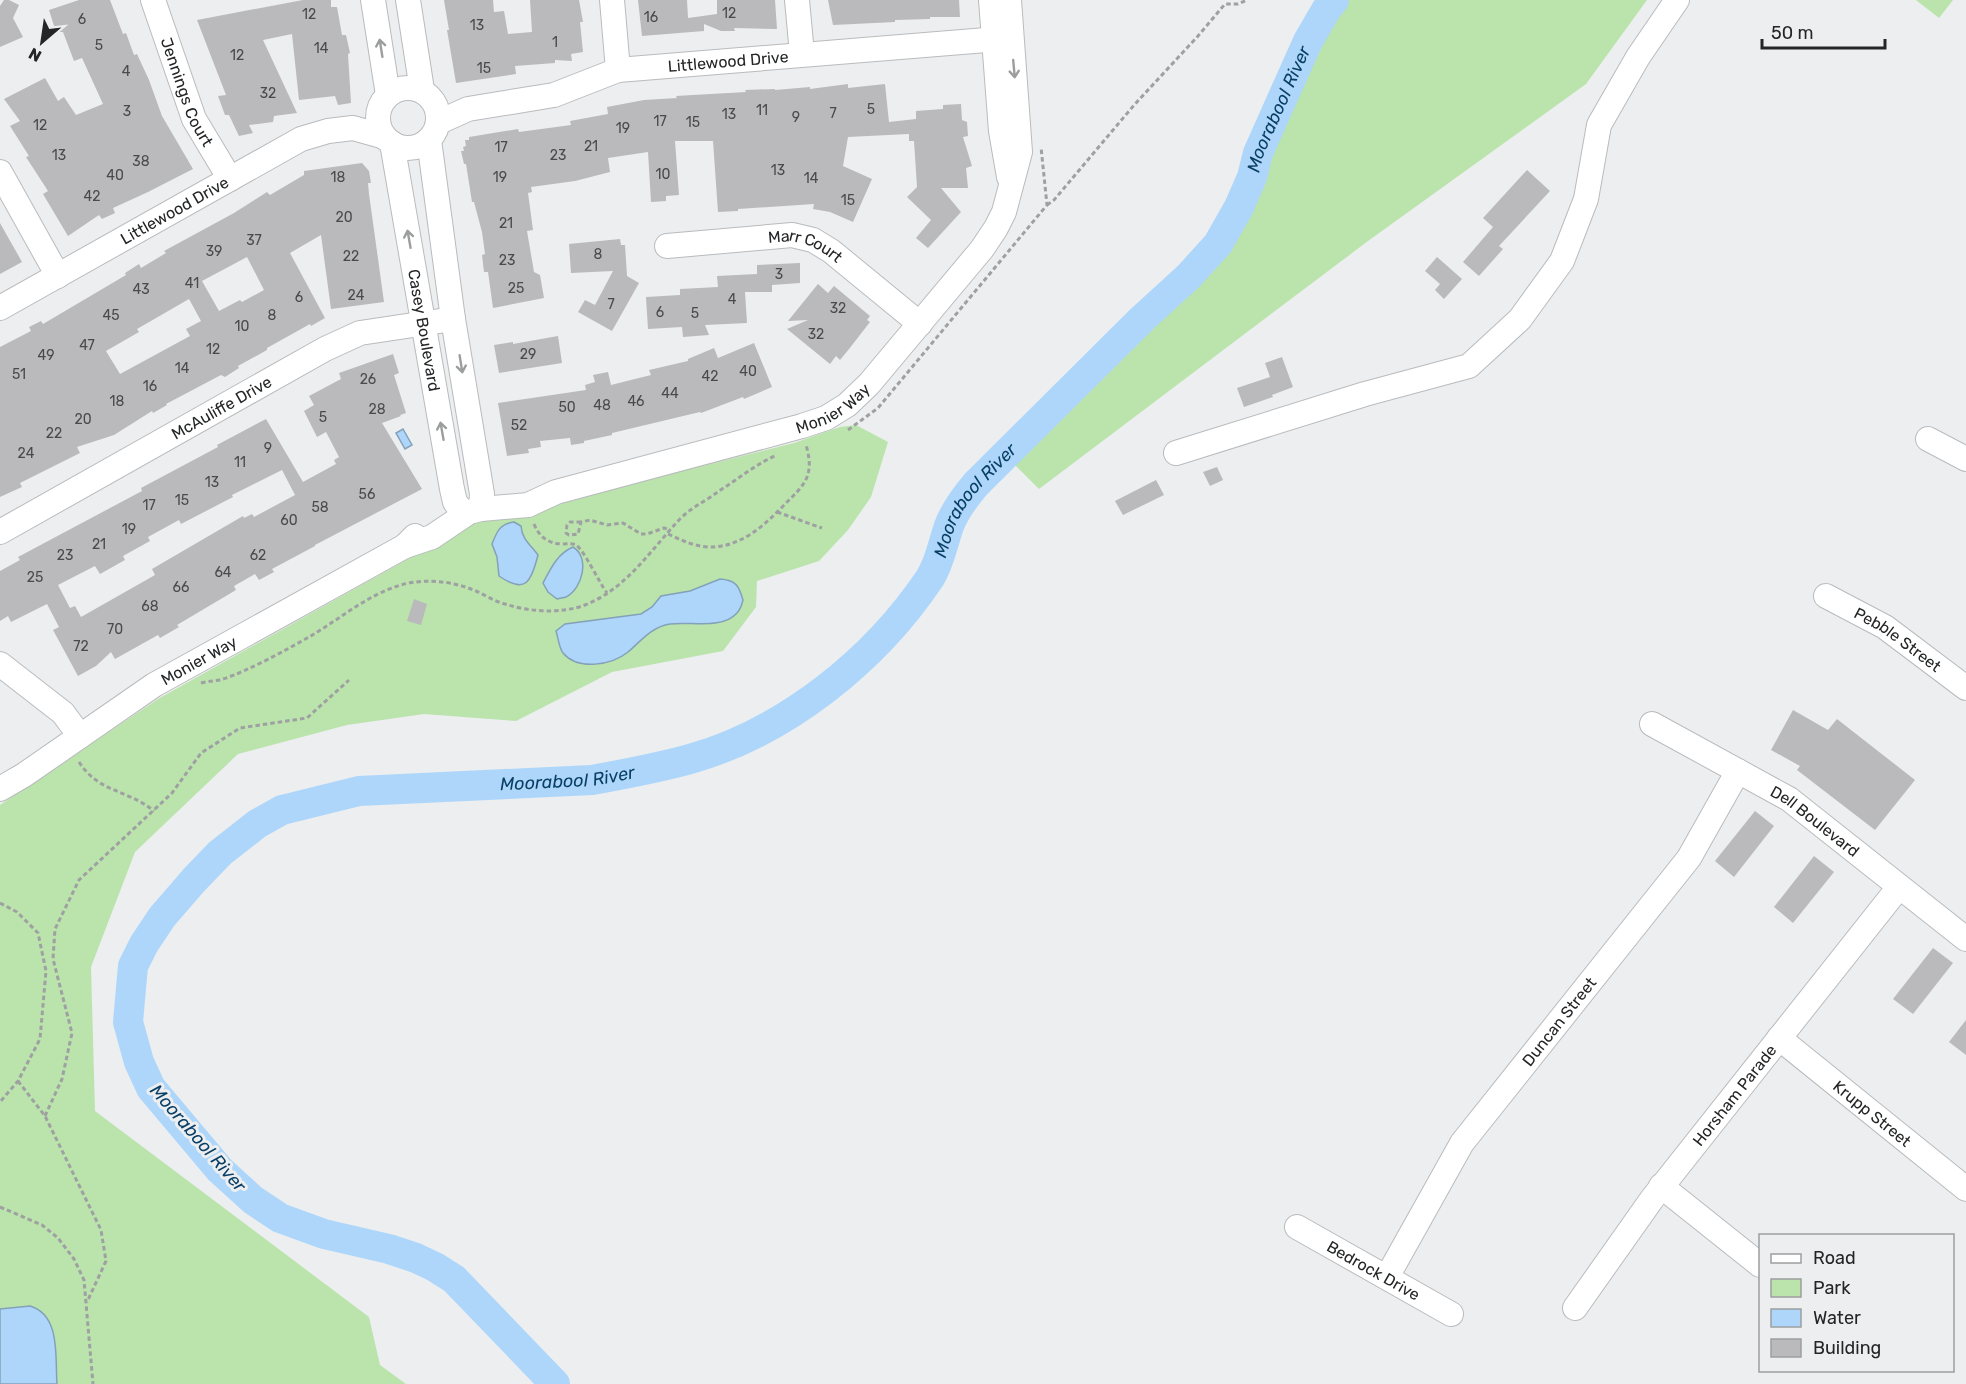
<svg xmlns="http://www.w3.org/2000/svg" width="1966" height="1384" font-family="Rubik,sans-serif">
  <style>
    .green { fill: #bae4ac }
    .water { fill: #add6fa; stroke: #84a1ba; stroke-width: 1.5 }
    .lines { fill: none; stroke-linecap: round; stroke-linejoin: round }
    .river { stroke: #add6fa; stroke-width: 30 }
    .building { fill: #bababc; fill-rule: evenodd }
    .minor-casing { stroke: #b9bbbd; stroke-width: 26 }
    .path { stroke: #9fa0a2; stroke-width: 3; stroke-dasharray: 4.5 3; stroke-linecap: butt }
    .minor { stroke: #fff; stroke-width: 24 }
    .oneway { stroke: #9c9d9d }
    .labels { text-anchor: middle; stroke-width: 6; stroke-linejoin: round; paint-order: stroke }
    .number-label { font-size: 14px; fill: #4a4a4c }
    .street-label { font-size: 16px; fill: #242526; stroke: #eceef0 }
    .water-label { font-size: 18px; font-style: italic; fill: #093f65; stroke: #eceef0 }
  </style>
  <rect width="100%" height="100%" fill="#eceef0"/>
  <!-- green -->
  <g class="green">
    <path d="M1349 0H1647L1586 84 1368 241 1039 489 1006 456 1142 319 1189 276 1218 244 1239 207 1266 104Z"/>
    <path d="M1916 0H1953L1939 18Z"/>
    <path d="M856 425 888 442 871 497 848 530 819 561 757 581 756 607 723 651 612 672 516 721 424 714 347 725 238 754 135 852 91 967 95 1111 369 1317 380 1365 406 1384H0V805L158 699 456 532 484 515 515 513 794 443 840 427Z"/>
  </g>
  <!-- water -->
  <g class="water">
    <path d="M403 429 412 445 405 449 396 433Z"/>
    <path d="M514 522 521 526C522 540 531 545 538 555 531 583 525 594 499 576L497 557 492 544C497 531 500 524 514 522Z"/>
    <path d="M573 547C590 557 583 588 566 597 563 598 560 598 557 599L548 592 543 583C551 568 557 554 573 547Z"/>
    <path d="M720 579C736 580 739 586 743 600 742 604 740 610 737 613 722 630 690 621 670 624 651 627 641 641 628 652 612 665 578 671 563 653 559 648 558 637 556 631L565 624 641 614 652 607 661 596 690 591Z"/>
    <path d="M30 1306C61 1315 55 1357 57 1384H0V1309Z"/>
  </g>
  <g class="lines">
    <!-- river -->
    <path class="river" id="s1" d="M555 1384 454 1279 435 1267 416 1258 389 1249 324 1234 280 1218 253 1200 220 1170 151 1088 139 1062 128 1022 133 966 144 944 162 917 194 880 220 853 257 824 282 810 359 791 592 780C625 774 658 768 690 759 786 732 875 660 930 578 940 562 943 543 949 526 955 510 965 497 976 484L1142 319 1189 276 1218 244 1239 207 1252 177 1258 153 1308 41 1326 10 1334 0"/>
  </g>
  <!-- building -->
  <g class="building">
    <path d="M4 0H9L19 5 13 18 23 37 0 47V6Z"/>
    <path d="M79 0H110L123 34 126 33 134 55 137 54 149 80 162 116 193 169 148 192 113 208 115 213 102 219 99 215 68 236 43 194 48 191 26 157 29 156 10 126 20 121 4 99 45 78 58 101 64 97 76 115 103 104 82 58 74 61 63 32H56L49 10Z"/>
    <path d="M303 0H331V7H337L342 35H346L350 53 348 54 351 103 338 105 335 96 299 100 292 34 263 40 297 113 274 116 273 122 249 125 253 133 239 136 229 115H225L218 96 226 95 197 20Z"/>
    <path d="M444 0H493L494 12 504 11 508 34 532 32 530 0H579L583 22H580L583 52 571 54 572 61 555 60V63L515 66 516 74 456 83 447 30H449Z"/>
    <path d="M638 0H687L688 18 717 14V0H775L777 29 734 28 735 31H721L704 24V31L642 36Z"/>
    <path d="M828 0H959L960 17H930V19L895 20V22L833 25Z"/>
    <path d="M848 84V88L885 84 889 122 916 119V111L943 109V105L961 104 962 120 967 122 968 136 963 137 972 166 966 168 968 188H941L961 212 928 248 916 238 931 220 907 197 917 187 914 141H909V134L848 137 843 166 872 179 853 222 830 212 813 209 814 204 738 209V211L718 212 713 141H675L679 195 666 196V201L651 202 648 152 608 158 610 172 575 181 531 187 532 192 528 193 533 230 527 231 534 272 540 275 544 298 493 308 488 272H484L482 255 485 254 482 232 474 202H472L466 164H464L461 151H464L463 147 466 146 465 140H469V137L518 129 519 132 571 125 570 121 608 114 607 107 644 100 677 98 676 96 746 92 745 90 775 89V90L810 87V89Z"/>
    <path d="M362 163 369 171 371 183H368L369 194 384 302 331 309 321 235 290 253 325 318 311 326 310 324 267 348V350L238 366 239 368 225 377 221 375 166 404 167 405 153 413 152 411 114 435 77 447 80 453 20 483 22 487 0 497V347L31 331 29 327 41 321 43 324 126 275 125 273 139 264 141 268 166 253 164 251 234 213 267 192 270 195 304 175V171ZM247 257 264 290 242 302 240 300 219 311 202 281ZM189 299 201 321 186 329 190 336 120 374 106 351 139 332 137 329Z"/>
    <path d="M1527 170 1550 191 1499 246 1503 249 1479 276 1463 262 1493 227 1483 218Z"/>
    <path d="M0 223 22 262 0 274Z"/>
    <path d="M620 239 621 245H625L627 276 639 283 612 331 578 312 585 300 595 305 613 271 571 273 569 244Z"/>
    <path d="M1437 257 1462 279 1444 299 1435 290 1440 284 1425 271Z"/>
    <path d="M800 263V283L772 285V292H745L747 323 705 325 709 335 683 337 682 327 648 329 646 297 680 295V289L718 287 717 276 757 274V265Z"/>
    <path d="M818 284 828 293 834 286 870 316 867 320 870 322 849 349 840 360 836 356 830 364 787 329 808 320 788 321Z"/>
    <path d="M558 336 562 363 499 373 494 345 513 342V344Z"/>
    <path d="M754 343 772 387 744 399 743 397 701 413 700 412 612 433V435L584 441V443L571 445 570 438 540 441 541 447 528 449 529 453 507 456 498 403 586 390 585 385 595 382 593 375 608 372 611 385 651 375 649 370 688 361V359L714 348 718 358Z"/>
    <path d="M393 354 399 373 394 375 406 413 400 415 401 416 382 423 422 489 315 545V546L272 569 274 572 259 580 255 574 234 586 236 590 177 625 179 627 160 638 158 635 115 659 111 652 96 666 78 676 53 630 59 627 47 604 11 622 8 616 0 621V571L20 560 18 557 142 491 141 488 218 447 217 445 266 419 303 482 336 464 334 460 339 457 326 432 317 437 304 411 314 405 309 396 341 379 339 373ZM282 470 295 495 254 517 252 514 244 518 243 516 152 569 155 575 81 617 75 606 70 608 58 585 95 566 100 574 125 560 123 556 150 541 148 537 179 520 181 524 233 497 232 495Z"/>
    <path d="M1282 357 1293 387 1272 395 1273 397 1244 407 1237 388 1270 377 1265 363Z"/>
    <path d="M1217 467 1223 480 1210 486 1203 472Z"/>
    <path d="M1156 480 1164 495 1123 515 1115 501Z"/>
    <path d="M414 599 427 604 421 625 407 621Z"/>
    <path d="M1793 710 1828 730 1837 719 1915 780 1875 830 1797 770 1800 766 1771 750Z"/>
    <path d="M1755 811 1774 826 1734 877 1715 861Z"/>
    <path d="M1814 856 1834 872 1793 923 1774 907Z"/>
    <path d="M1933 948 1953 963 1913 1014 1893 999Z"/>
    <path d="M1966 1020V1055L1949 1042Z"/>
  </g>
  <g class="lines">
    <!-- minor casing -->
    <g class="minor-casing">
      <g id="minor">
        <path id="s2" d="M153 0 194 119 230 179"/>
        <path d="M373 0 388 95"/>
        <path d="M408 0 422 90"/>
        <path d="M612 0 618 70"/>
        <path d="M797 0 802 54"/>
        <path d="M991 0 1001 131 1009 177"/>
        <circle cx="408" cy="118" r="30"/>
        <path id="s3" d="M439 122 468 109 554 95 618 70 1011 38"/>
        <path d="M429 140 453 319 482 494 481 509"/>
        <path id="s4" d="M392 143 452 489 455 502 464 514"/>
        <path d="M0 172 58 276"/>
        <path id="s5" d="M667 246 792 235 813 240 831 251 920 324"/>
        <path id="s6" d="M0 308 301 139 328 131 353 128 385 137"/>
        <path d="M1928 439 1966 459"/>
        <path d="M1176 453 1365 394 1469 366 1520 319 1562 261 1586 199 1599 125 1638 57 1677 0"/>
        <path id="s7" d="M0 532 325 349 360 333 453 319"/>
        <path id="s8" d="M405 546 432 537 469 512 481 509 528 505 556 492 802 426 826 418 847 405 869 384 982 249 996 228 1004 212 1020 152 1009 0"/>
        <path id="s9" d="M1826 596 1885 627 1966 688"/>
        <path d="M0 664 63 713 80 736"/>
        <path id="s10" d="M1652 724 1789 799 1966 939"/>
        <path id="s11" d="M0 789 24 775 154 685 405 546 415 536"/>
        <path id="s12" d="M1779 1038 1966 1189"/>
        <path d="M1661 1186 1760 1265"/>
        <path id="s13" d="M1297 1227 1451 1314"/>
        <path id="s14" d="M1387 1277 1462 1143 1689 858 1738 771"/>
        <path id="s15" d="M1575 1308 1652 1199 1899 887"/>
      </g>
    </g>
    <!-- path -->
    <g class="path">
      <path d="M1047 205 1054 200 1135 104 1198 36 1225 4H1238L1247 0"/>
      <path d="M848 430 878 408 1047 205 1041 147"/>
      <path d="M777 512 822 528"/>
      <path d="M581 522H570L567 525 566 533 569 535 578 534 581 522 590 520 607 525 623 523 641 534H647L664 528 670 530"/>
      <path d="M534 524C539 537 549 544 563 544 568 544 572 543 576 545 584 550 600 584 607 593"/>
      <path d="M668 534C681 540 693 546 708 547 741 548 765 525 787 502 795 494 803 487 807 477 811 467 809 455 806 445"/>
      <path d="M201 683C209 681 216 681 223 679 248 671 286 650 309 637 342 618 371 591 409 583 431 579 455 582 476 591 485 595 494 601 505 604 529 612 561 614 585 605 626 589 650 551 679 520 690 508 706 501 719 491 738 479 756 464 777 455"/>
      <path d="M79 762C99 793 127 789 154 811"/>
      <path d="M0 903 17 912 38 933 46 971 40 1039 18 1081 0 1102"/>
      <path d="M18 1081 45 1116 101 1230 106 1261 87 1302"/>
      <path d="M45 1116 62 1079 72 1033 53 959 55 929 79 880 172 793 201 753 240 728 307 718 349 680"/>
      <path d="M0 1207 42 1225 58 1238 74 1259 84 1280 93 1384"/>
    </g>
    <!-- minor -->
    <use href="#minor" class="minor"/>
  </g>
  <!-- one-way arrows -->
  <defs><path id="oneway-shaft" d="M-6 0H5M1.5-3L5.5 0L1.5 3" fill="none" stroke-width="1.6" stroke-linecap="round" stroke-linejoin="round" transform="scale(1.5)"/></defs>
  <g class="oneway">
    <use href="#oneway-shaft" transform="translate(381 48) rotate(-99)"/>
    <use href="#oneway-shaft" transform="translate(1014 69) rotate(85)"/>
    <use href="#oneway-shaft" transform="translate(409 239) rotate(-100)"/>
    <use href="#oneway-shaft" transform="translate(461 364) rotate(81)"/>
    <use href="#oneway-shaft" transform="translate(442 431) rotate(-100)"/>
  </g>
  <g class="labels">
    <!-- number labels -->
    <g class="number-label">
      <text x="729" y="18">12</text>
      <text x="309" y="19">12</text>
      <text x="651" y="22">16</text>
      <text x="82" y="24">6</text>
      <text x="477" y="30">13</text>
      <text x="555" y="47">1</text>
      <text x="99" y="50">5</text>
      <text x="321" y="53">14</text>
      <text x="237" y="60">12</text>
      <text x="484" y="73">15</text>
      <text x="126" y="76">4</text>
      <text x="268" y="98">32</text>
      <text x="871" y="114">5</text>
      <text x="762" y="115">11</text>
      <text x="127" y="116">3</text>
      <text x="833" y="118">7</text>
      <text x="729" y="119">13</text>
      <text x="796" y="122">9</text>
      <text x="660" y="126">17</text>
      <text x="693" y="127">15</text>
      <text x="40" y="130">12</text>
      <text x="623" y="133">19</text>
      <text x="591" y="151">21</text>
      <text x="501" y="152">17</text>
      <text x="59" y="160">13</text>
      <text x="558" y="160">23</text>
      <text x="141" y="166">38</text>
      <text x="778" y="175">13</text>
      <text x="663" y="179">10</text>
      <text x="115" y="180">40</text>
      <text x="338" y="182">18</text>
      <text x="500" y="182">19</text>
      <text x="811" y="183">14</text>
      <text x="92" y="201">42</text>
      <text x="848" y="205">15</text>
      <text x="344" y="222">20</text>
      <text x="506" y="228">21</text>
      <text x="254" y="245">37</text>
      <text x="214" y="256">39</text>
      <text x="598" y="259">8</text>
      <text x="351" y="261">22</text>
      <text x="507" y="265">23</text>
      <text x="779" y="279">3</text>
      <text x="192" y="288">41</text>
      <text x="516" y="293">25</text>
      <text x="141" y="294">43</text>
      <text x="356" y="300">24</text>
      <text x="299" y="302">6</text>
      <text x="732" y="304">4</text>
      <text x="611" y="309">7</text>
      <text x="838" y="313">32</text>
      <text x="660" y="317">6</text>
      <text x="695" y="318">5</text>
      <text x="111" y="320">45</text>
      <text x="272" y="320">8</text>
      <text x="242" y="331">10</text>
      <text x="816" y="339">32</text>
      <text x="87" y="350">47</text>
      <text x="213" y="354">12</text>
      <text x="528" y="359">29</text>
      <text x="46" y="360">49</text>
      <text x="182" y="373">14</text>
      <text x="748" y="376">40</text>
      <text x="19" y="379">51</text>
      <text x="710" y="381">42</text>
      <text x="368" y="384">26</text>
      <text x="150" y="391">16</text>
      <text x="670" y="398">44</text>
      <text x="117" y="406">18</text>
      <text x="636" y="406">46</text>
      <text x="602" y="410">48</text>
      <text x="567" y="412">50</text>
      <text x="377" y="414">28</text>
      <text x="323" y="422">5</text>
      <text x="83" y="424">20</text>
      <text x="519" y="430">52</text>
      <text x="54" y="438">22</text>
      <text x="268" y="453">9</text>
      <text x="26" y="458">24</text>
      <text x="240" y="467">11</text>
      <text x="212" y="487">13</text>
      <text x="367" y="499">56</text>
      <text x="182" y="505">15</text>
      <text x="149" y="510">17</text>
      <text x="320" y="512">58</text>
      <text x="289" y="525">60</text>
      <text x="129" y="534">19</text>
      <text x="99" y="549">21</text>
      <text x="65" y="560">23</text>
      <text x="258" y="560">62</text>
      <text x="223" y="577">64</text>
      <text x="35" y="582">25</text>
      <text x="181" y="592">66</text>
      <text x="150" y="611">68</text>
      <text x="115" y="634">70</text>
      <text x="81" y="651">72</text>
    </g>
    <!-- street labels -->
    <g class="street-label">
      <text dy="6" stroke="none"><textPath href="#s3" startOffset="298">Littlewood Drive</textPath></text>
      <text dy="6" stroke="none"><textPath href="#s2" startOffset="98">Jennings Court</textPath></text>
      <text dy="6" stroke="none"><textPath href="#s6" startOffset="200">Littlewood Drive</textPath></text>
      <text dy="6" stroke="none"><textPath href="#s5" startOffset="141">Marr Court</textPath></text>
      <text dy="6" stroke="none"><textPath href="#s4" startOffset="190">Casey Boulevard</textPath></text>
      <text dy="6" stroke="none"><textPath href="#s8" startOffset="454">Monier Way</textPath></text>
      <text dy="6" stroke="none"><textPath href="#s7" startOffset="254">McAuliffe Drive</textPath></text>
      <text dy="6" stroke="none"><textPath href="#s9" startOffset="84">Pebble Street</textPath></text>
      <text dy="6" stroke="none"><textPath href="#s11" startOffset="237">Monier Way</textPath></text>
      <text dy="6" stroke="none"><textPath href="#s10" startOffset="190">Dell Boulevard</textPath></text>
      <text dy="6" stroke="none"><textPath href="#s14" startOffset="309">Duncan Street</textPath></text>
      <text dy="6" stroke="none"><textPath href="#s15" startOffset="266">Horsham Parade</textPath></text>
      <text dy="6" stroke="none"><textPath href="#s12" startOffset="120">Krupp Street</textPath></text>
      <text dy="6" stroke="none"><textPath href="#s13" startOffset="88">Bedrock Drive</textPath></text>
    </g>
    <!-- water labels -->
    <g class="water-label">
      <text dy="6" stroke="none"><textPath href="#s1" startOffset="2175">Moorabool River</textPath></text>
      <text dy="6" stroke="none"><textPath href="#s1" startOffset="1671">Moorabool River</textPath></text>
      <text dy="6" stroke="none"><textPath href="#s1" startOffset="1149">Moorabool River</textPath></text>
      <text transform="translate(198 1138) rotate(49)" y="6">Moorabool River</text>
    </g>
  </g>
  <!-- legend -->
  <rect x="1759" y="1234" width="195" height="138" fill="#eceef0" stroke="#9c9e9f" stroke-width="1.5"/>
  <rect x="1771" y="1254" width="30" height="9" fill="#ffffff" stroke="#9c9e9f" stroke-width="1.5"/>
  <text x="1813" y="1264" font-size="18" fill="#242526">Road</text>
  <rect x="1771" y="1279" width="30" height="18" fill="#bae4ac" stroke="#9c9e9f" stroke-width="1.5"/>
  <text x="1813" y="1294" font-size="18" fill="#242526">Park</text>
  <rect x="1771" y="1309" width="30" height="18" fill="#add6fa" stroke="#9c9e9f" stroke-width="1.5"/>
  <text x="1813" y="1324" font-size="18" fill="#242526">Water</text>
  <rect x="1771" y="1339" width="30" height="18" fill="#bababc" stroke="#9c9e9f" stroke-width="1.5"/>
  <text x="1813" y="1354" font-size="18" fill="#242526">Building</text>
  <!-- north arrow -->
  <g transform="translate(42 42) rotate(209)" stroke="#eceef0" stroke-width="4.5" paint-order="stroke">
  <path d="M0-4.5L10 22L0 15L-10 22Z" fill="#242526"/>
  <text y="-9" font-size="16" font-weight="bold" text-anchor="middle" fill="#242526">N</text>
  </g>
  <!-- scale -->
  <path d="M1762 39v9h123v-9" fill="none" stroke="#242526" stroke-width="3"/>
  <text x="1771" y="39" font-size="18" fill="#242526" stroke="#eceef0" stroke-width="4.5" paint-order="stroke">50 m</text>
</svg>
